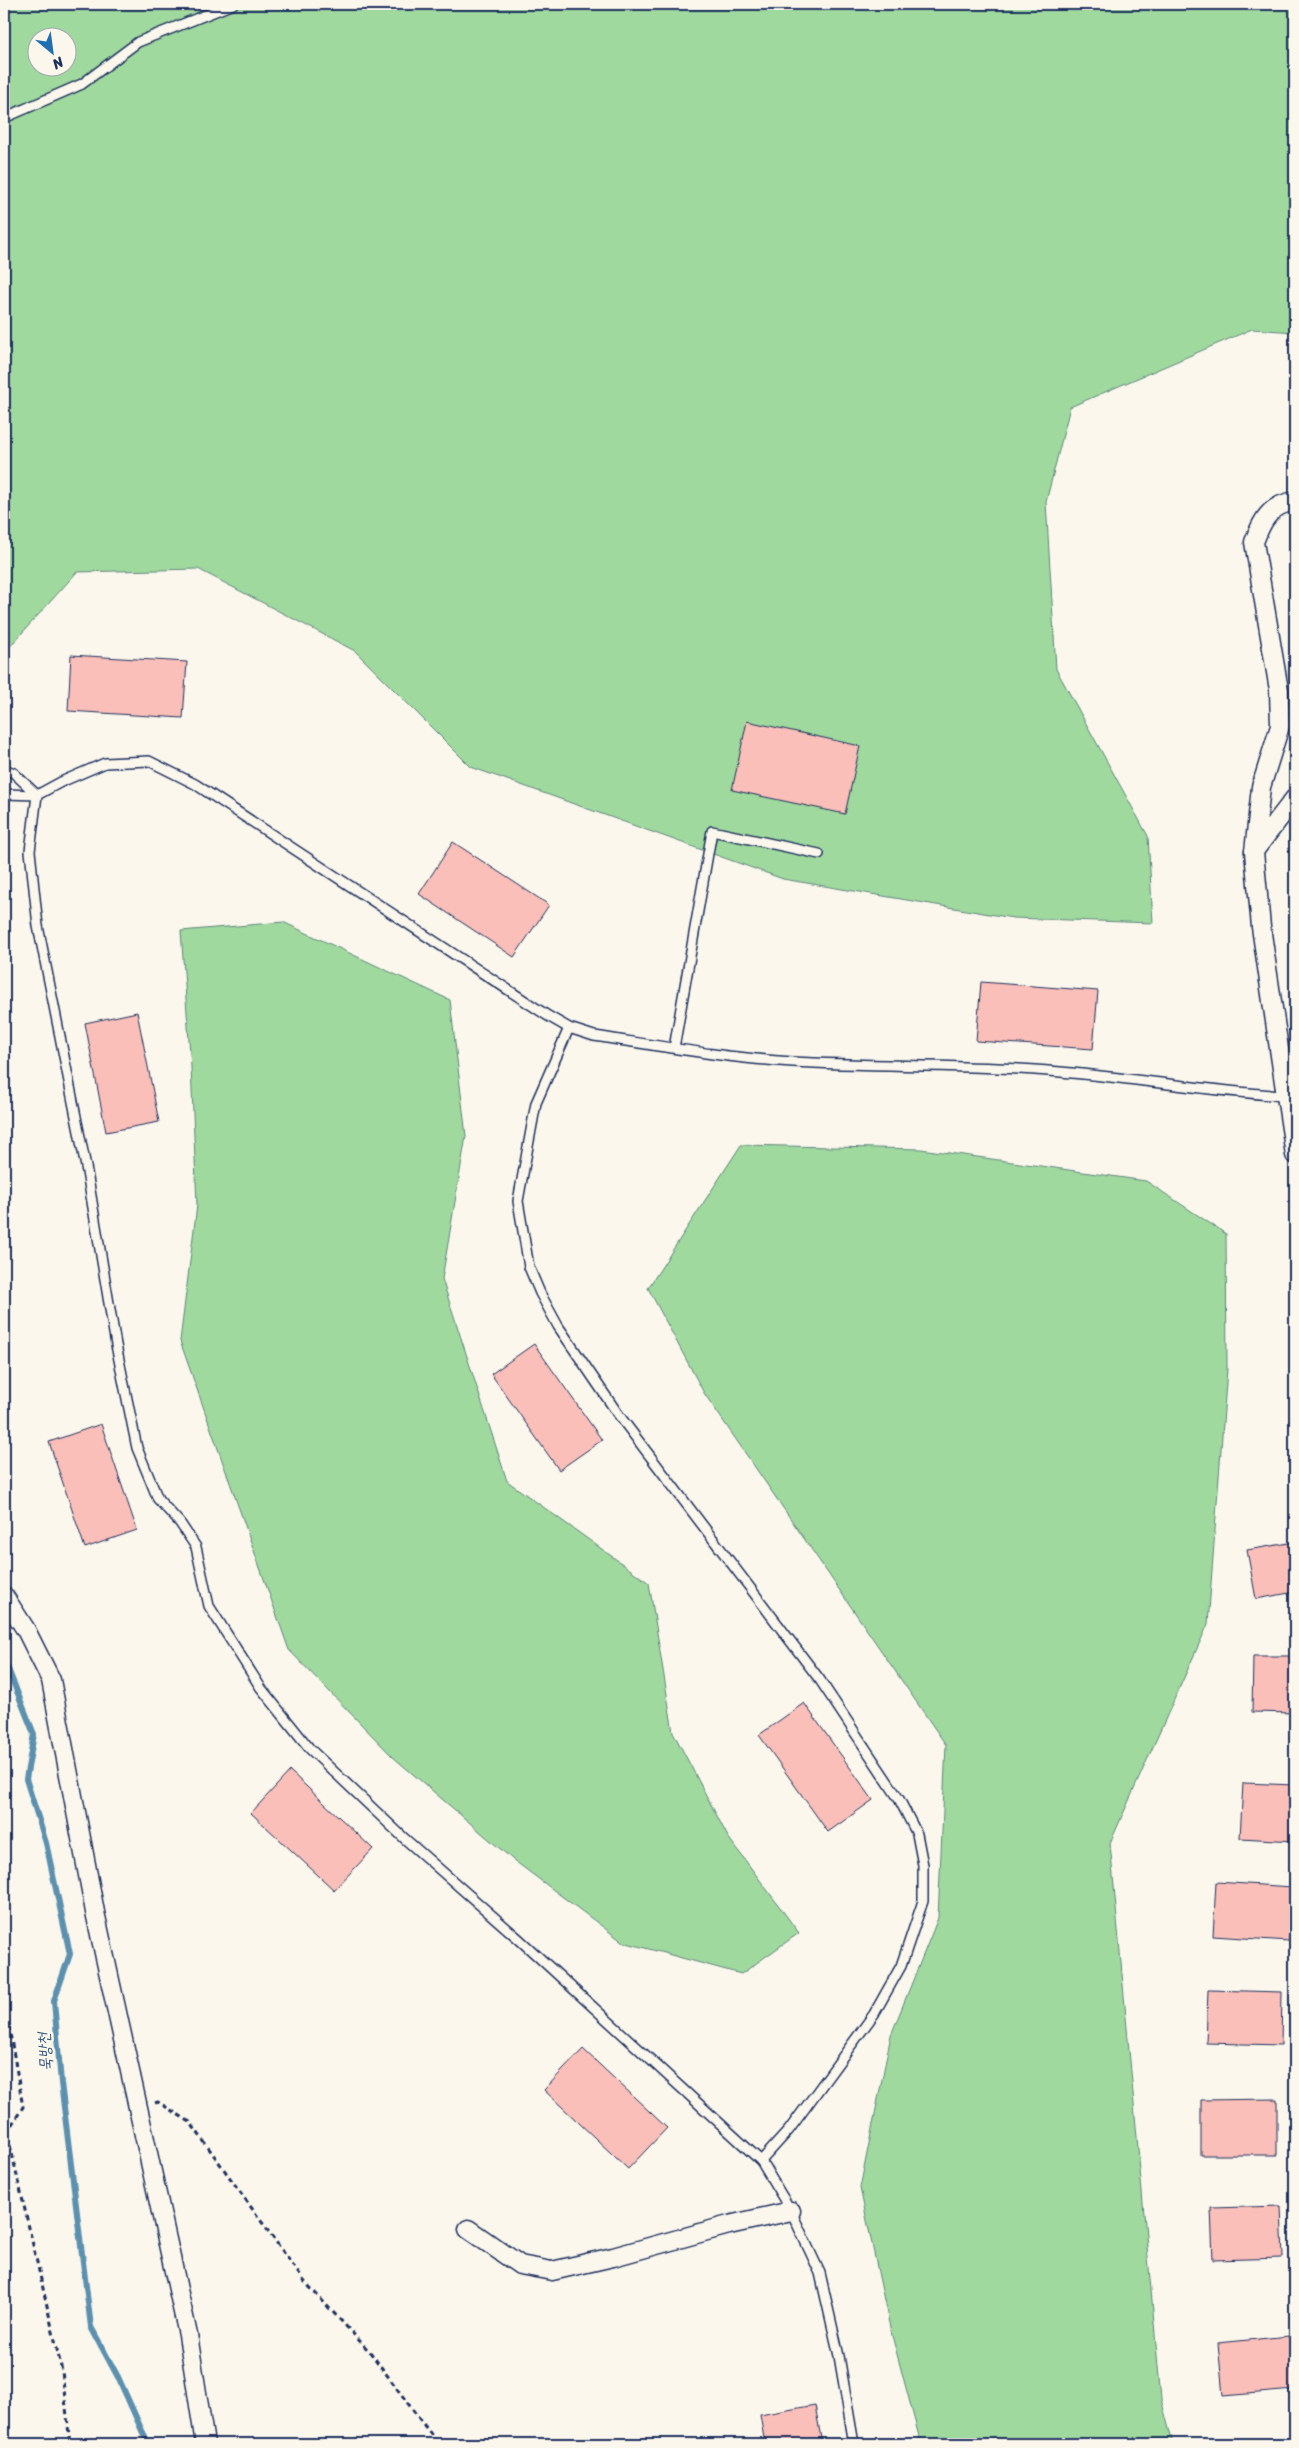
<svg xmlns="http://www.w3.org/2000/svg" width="1299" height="2448" font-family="Sriracha,'Poor Story',sans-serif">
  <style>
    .green { fill: #a0d99e; stroke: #5e847e; fill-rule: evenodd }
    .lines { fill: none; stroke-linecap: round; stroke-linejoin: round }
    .stream { stroke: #5b90af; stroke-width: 6 }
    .building { fill: #fbbfb9; stroke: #1b2f5e }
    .service-casing { stroke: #1b2f5e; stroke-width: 12 }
    .minor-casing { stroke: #1b2f5e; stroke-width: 21 }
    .path { stroke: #1b2f5e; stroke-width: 3; stroke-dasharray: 5 4; stroke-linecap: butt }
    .service { stroke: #fbf7ec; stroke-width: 9 }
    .minor { stroke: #fbf7ec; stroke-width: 18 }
    .labels { text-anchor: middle; stroke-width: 5; stroke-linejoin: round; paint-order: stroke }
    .water-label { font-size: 16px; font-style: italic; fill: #365880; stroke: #fbf7ec }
  </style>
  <rect width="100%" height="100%" fill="#fbf7ec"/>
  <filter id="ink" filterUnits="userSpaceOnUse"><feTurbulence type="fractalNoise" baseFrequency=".02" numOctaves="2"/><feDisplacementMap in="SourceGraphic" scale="10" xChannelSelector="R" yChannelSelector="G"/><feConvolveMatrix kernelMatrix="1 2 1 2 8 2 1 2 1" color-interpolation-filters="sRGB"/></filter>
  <g filter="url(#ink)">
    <!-- green -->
    <g class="green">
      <path d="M4 4H1295V332L1252 329 1070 407 1046 502 1056 669 1148 836 1153 923 1013 918 783 879 471 767 355 651 198 569 77 572 4 653ZM38 38H68V68H38Z"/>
      <path d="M283 922 450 1000 466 1136 442 1279 507 1481 649 1583 673 1732 728 1837 799 1933 741 1974 623 1942 512 1859 393 1757 289 1650 180 1341 197 1205 191 1067 181 931Z"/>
      <path d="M741 1145 921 1149 1146 1181 1226 1234 1227 1369 1208 1624 1110 1843 1161 2399 1173 2444H921L890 2328 860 2188 891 2035 938 1918 946 1745 704 1393 648 1288Z"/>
    </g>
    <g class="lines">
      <!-- stream -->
      <path class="stream" d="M4 1659 34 1734 26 1779 46 1843 70 1954 54 2001 61 2083 91 2327 118 2377 148 2444"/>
    </g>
    <!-- building -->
    <g class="building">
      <path d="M71 655 187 662 183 718 68 711Z"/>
      <path d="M747 721 860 746 845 814 732 790Z"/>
      <path d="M453 842 549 905 514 957 419 894Z"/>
      <path d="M981 982 1098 991 1093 1049 976 1041Z"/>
      <path d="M137 1012 159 1122 106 1132 85 1023Z"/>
      <path d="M534 1344 602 1440 559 1470 491 1374Z"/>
      <path d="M101 1424 137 1530 85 1548 49 1442Z"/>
      <path d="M1295 1542V1592L1256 1599 1247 1550Z"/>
      <path d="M1253 1656H1295V1713L1252 1712Z"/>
      <path d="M804 1703 873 1800 828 1832 759 1735Z"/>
      <path d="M290 1771 373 1849 334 1890 251 1813Z"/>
      <path d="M1243 1783 1295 1785V1841L1240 1838Z"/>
      <path d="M1216 1882 1292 1887 1289 1941 1213 1936Z"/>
      <path d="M1208 1990 1282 1992 1281 2045 1206 2043Z"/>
      <path d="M583 2049 667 2128 628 2169 544 2090Z"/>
      <path d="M1277 2099V2155H1201V2100Z"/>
      <path d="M1281 2206 1283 2258 1213 2260 1211 2208Z"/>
      <path d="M1289 2336 1294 2390 1223 2396 1218 2343Z"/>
      <path d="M815 2405 822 2444H765L760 2415Z"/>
    </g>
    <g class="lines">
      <!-- service casing -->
      <g class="service-casing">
        <g id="service">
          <path d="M4 118 82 84 138 42 233 4"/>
          <path d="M4 769 14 773 37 795"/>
          <path d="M4 794 37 795"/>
          <path d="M569 1028 536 1103 518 1201 529 1267 540 1293 558 1326 618 1414 820 1680 899 1799 917 1834 923 1865V1901L901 1966 874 2014 789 2130 761 2161 520 1940 405 1839 310 1749 261 1688 209 1606 196 1547 180 1523 158 1499 137 1448 116 1345 87 1172 38 926 30 851 37 795 61 782 105 763 149 761 195 784 548 1016 569 1028 594 1036C660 1046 726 1058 793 1062 868 1066 944 1065 1019 1069 1109 1073 1197 1091 1286 1096"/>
          <path d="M674 1048 712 831 819 854"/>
          <path d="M761 2161 791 2211 820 2273 839 2356 854 2444"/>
        </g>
      </g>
      <!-- minor casing -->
      <g class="minor-casing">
        <g id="minor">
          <path d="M1254 851 1295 798"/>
          <path d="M1295 1095 1286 1096 1295 1155"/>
          <path d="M1286 1096 1261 927 1254 852 1261 787 1280 726 1279 690 1254 542C1262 520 1270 505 1295 501"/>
          <path d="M4 1596 26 1630 51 1680 95 1912 188 2335 205 2444"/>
          <path d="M468 2229 520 2265 552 2271 613 2257 729 2225 791 2211"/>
        </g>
      </g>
      <!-- path -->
      <g class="path">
        <path d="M4 1999 23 2107 7 2132 62 2371 70 2444"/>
        <path d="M155 2103 158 2102 190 2122 304 2281 370 2352 438 2444"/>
      </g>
      <!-- service -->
      <use href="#service" class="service"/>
      <!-- minor -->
      <use href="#minor" class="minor"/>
    </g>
  </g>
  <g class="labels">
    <!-- water labels -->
    <g class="water-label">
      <text transform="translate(44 2052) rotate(-94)" y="6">묵방천</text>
    </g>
  </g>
  <!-- margin -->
  <rect width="1299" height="2448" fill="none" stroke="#fbf7ec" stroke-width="20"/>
  <rect x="10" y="10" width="1279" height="2428" fill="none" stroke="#1b2f5e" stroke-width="2" filter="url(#ink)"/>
  <!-- north arrow -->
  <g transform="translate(52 52) rotate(151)"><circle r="24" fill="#fbf7ec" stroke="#a1a7b3"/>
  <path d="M0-4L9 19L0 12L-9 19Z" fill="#1f6fb2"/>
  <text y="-8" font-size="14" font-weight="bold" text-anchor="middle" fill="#1b2f5e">N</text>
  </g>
</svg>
